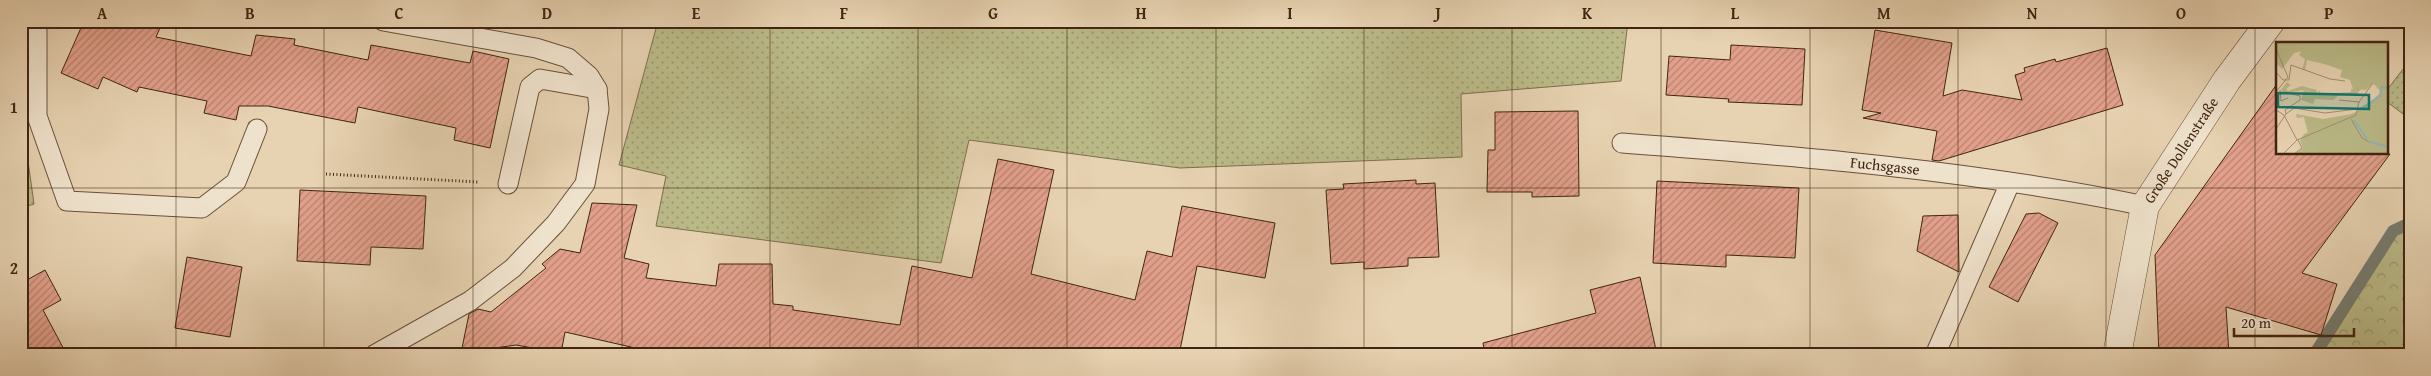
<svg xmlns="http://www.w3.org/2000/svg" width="2431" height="376" font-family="'Gentium Book Plus',serif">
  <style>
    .grass { fill: url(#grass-dots); stroke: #7e6f4d }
    .forest { fill: url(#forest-crowns); stroke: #7e6f4d }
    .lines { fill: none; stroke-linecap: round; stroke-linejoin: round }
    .stream { stroke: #757c71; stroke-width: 12 }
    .building { fill: url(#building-hatch); stroke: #412412 }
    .lane-casing { stroke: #6a503a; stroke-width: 21 }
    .street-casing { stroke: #6a503a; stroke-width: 29 }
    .path { stroke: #412412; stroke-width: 3; stroke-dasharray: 1 2.5; stroke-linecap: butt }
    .lane { stroke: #efe2cc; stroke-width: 19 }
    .street { stroke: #efe2cc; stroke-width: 28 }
    .grid { fill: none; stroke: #412412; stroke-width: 1; stroke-opacity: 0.55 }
    .labels { text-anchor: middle; stroke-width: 4; stroke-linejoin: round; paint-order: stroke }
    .street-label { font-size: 15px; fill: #412412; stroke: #efe2cc }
    .inset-river { fill: none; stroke: #97b6b1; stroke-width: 2.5 }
    .inset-road { fill: none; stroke: #a58c71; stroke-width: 1 }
    .view { fill: #0f766e; fill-opacity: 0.15; stroke: #0f766e; stroke-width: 2.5 }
    .inset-edge { fill: none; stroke: #412412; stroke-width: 2.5 }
    .neatline { fill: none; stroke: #412412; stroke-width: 2 }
    .grid-label { font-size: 16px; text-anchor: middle; font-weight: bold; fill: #412412 }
  </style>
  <defs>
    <pattern id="grass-dots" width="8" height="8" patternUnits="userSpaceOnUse" patternTransform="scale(1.25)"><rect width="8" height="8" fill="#baba88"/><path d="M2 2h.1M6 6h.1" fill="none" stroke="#99976e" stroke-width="1.8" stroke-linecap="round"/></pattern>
    <pattern id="forest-crowns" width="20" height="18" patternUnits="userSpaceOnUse" patternTransform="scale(1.25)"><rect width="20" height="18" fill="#baba88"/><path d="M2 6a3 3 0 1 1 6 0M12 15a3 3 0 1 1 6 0" fill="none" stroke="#99976e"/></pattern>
    <pattern id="building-hatch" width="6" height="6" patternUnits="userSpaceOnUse" patternTransform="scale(1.25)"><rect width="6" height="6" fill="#e2a08b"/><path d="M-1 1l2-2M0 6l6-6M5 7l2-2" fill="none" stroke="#b98270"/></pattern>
  </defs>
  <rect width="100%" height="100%" fill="#e7d2b1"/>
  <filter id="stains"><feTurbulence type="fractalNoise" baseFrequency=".004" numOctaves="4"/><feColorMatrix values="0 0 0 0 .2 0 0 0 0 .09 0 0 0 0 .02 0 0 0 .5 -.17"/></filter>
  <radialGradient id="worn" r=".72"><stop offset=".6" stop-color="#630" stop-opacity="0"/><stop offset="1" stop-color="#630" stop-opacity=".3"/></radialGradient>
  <!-- grass -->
  <g class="grass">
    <path d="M658 21H1628L1621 81 1461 94 1462 157 1180 168 969 140 941 263 656 226 666 176 619 165Z"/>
    <path d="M2410 60V119L2387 102V90Z"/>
    <path d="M21 111 34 204 21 208Z"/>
  </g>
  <!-- forest -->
  <path class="forest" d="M2410 214V355H2321Z"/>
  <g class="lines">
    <!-- stream -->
    <path class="stream" d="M2314 355 2393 231 2410 223"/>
  </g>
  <!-- building -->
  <g class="building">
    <path d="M84 21H163L156 37 251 56 256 35 295 39 294 45 368 60 371 45 470 63 473 51 509 59 490 148 454 140 456 128 358 107 355 123 268 106H239L236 120 204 113 207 101 139 87 137 92 103 77 98 89 61 73Z"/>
    <path d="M1875 30 1952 43 1943 96 1962 90 2022 100 2015 75 2025 72 2024 68 2055 59 2056 62 2107 48 2123 105 1939 161 1932 160 1937 131 1863 118 1881 113 1862 110Z"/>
    <path d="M1731 45 1805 49 1802 105 1728 102 1729 99 1666 95 1669 56 1730 60Z"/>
    <path d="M2277 84V154H2390L2302 273 2337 284 2321 335 2226 307 2229 355H2159L2155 255Z"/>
    <path d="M1578 111 1579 196 1532 197V192H1487L1488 150H1495V112Z"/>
    <path d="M998 159 1054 170 1031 274 1135 300 1147 251 1172 257 1182 206 1275 223 1265 278 1197 266 1179 355H666L565 332 561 353 516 345 461 353 469 314 478 309 491 312 546 268 542 264 560 249 580 253 592 203 637 205 624 258 649 264 646 278 716 286 719 264H772L773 304 793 306V310L900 325 912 266 972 278Z"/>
    <path d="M1416 180V184L1435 183 1439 257 1408 258V266L1364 269V262L1331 264 1326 190 1344 189 1343 184Z"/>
    <path d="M1657 181 1799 188 1795 258 1726 255V267L1653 263Z"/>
    <path d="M300 190 426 196 423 249 371 247 370 265 297 261Z"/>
    <path d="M2039 213 2058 223 2018 302 1989 287 2026 214Z"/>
    <path d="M1958 215 1959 271V272L1917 251 1923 216Z"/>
    <path d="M187 257 242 267 230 337 175 328Z"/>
    <path d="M21 268 27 280 45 270 61 300 43 310 67 355H21Z"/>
    <path d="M1640 277 1656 350 1634 355H1485L1483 343 1596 313 1590 290Z"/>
  </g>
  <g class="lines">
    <!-- lane casing -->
    <g class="lane-casing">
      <g id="lane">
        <path d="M37 21V116L67 201 202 208 236 182 257 129"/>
        <path id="s1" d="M1622 143C1797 156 1973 170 2145 206"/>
        <path d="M508 184 530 87 540 79 597 89"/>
        <path d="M374 355 470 301 513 268 556 223 585 184 599 109 597 89 589 76 568 58 536 48 383 21"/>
        <path d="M1935 355 2010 183"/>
      </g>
    </g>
    <!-- street casing -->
    <g class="street-casing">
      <g id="street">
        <path id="s2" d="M2117 355 2145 206 2227 80 2271 21"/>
      </g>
    </g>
    <!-- path -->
    <path class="path" d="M326 174 478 182"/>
    <!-- lane -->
    <use href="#lane" class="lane"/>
    <!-- street -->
    <use href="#street" class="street"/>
  </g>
  <!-- grid -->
  <path class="grid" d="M176 21V355M324 21V355M473 21V355M622 21V355M770 21V355M918 21V355M1067 21V355M1216 21V355M1364 21V355M1512 21V355M1661 21V355M1810 21V355M1958 21V355M2106 21V355M2255 21V355M21 188H2410"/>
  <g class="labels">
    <!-- street labels -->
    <g class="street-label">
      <text dy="5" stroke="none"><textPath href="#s2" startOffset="218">Große Dollenstraße</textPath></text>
      <text dy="5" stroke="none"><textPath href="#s1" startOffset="264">Fuchsgasse</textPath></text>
    </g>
  </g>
  <!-- overview -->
  <g transform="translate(2276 42)">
    <rect width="112" height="112" fill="#e7d2b1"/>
    <path d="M0 0H31L27 9 18 11 6 27 0 21ZM75 47H85L80 53 64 52 57 58 39 57 37 62 25 58 28 48 41 52 44 48V52L75 50ZM20 72 47 77 76 72 32 91 28 75 21 76Z" fill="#baba88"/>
    <path d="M31 0H112V112H19L27 106 24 99 28 92 89 66 105 50 97 41 90 48 77 47 74 38 64 35 66 28 48 22 31 18 29 28H26L29 17 23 13ZM11 40 15 43 10 47 12 49 26 44 41 48 40 52 29 48 8 51 5 48Z" fill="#baba88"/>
    <path class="inset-river" d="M82 69 104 54 106 45 113 46M78 78 91 97M94 100 113 105"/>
    <path class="inset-road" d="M0 7 12 35 0 50M0 30 7 38H13L15 23 54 37 69 39M4 48 5 59 12 56M63 58 83 60M0 68 8 73 21 98M10 72 9 68 24 58V54L16 52M75 77 86 96 93 100M0 87 10 72 18 66 49 71 81 67M7 112 21 98 80 73 83 60 97 41M18 112 26 106 22 98"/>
    <path class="view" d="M2 51 93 53V67L2 65Z"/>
    <rect width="112" height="112" class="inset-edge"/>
  </g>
  <!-- margin -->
  <rect width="2431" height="376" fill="none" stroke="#e7d2b1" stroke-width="55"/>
  <!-- scale -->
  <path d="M2234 328v8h120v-8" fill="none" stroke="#412412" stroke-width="2.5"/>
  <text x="2241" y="328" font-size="15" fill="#412412" stroke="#efe2cc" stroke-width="4" paint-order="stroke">20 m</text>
  <rect x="28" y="28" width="2376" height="320" class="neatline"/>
  <g class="grid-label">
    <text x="102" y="19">A</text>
    <text x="250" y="19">B</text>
    <text x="399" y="19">C</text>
    <text x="547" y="19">D</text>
    <text x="696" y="19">E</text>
    <text x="844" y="19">F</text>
    <text x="993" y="19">G</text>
    <text x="1141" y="19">H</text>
    <text x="1290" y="19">I</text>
    <text x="1438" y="19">J</text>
    <text x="1587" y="19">K</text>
    <text x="1735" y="19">L</text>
    <text x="1884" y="19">M</text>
    <text x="2032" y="19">N</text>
    <text x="2181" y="19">O</text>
    <text x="2329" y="19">P</text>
    <text x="14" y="113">1</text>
    <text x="14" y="274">2</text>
  </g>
  <rect width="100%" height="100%" filter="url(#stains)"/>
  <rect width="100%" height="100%" fill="url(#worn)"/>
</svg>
